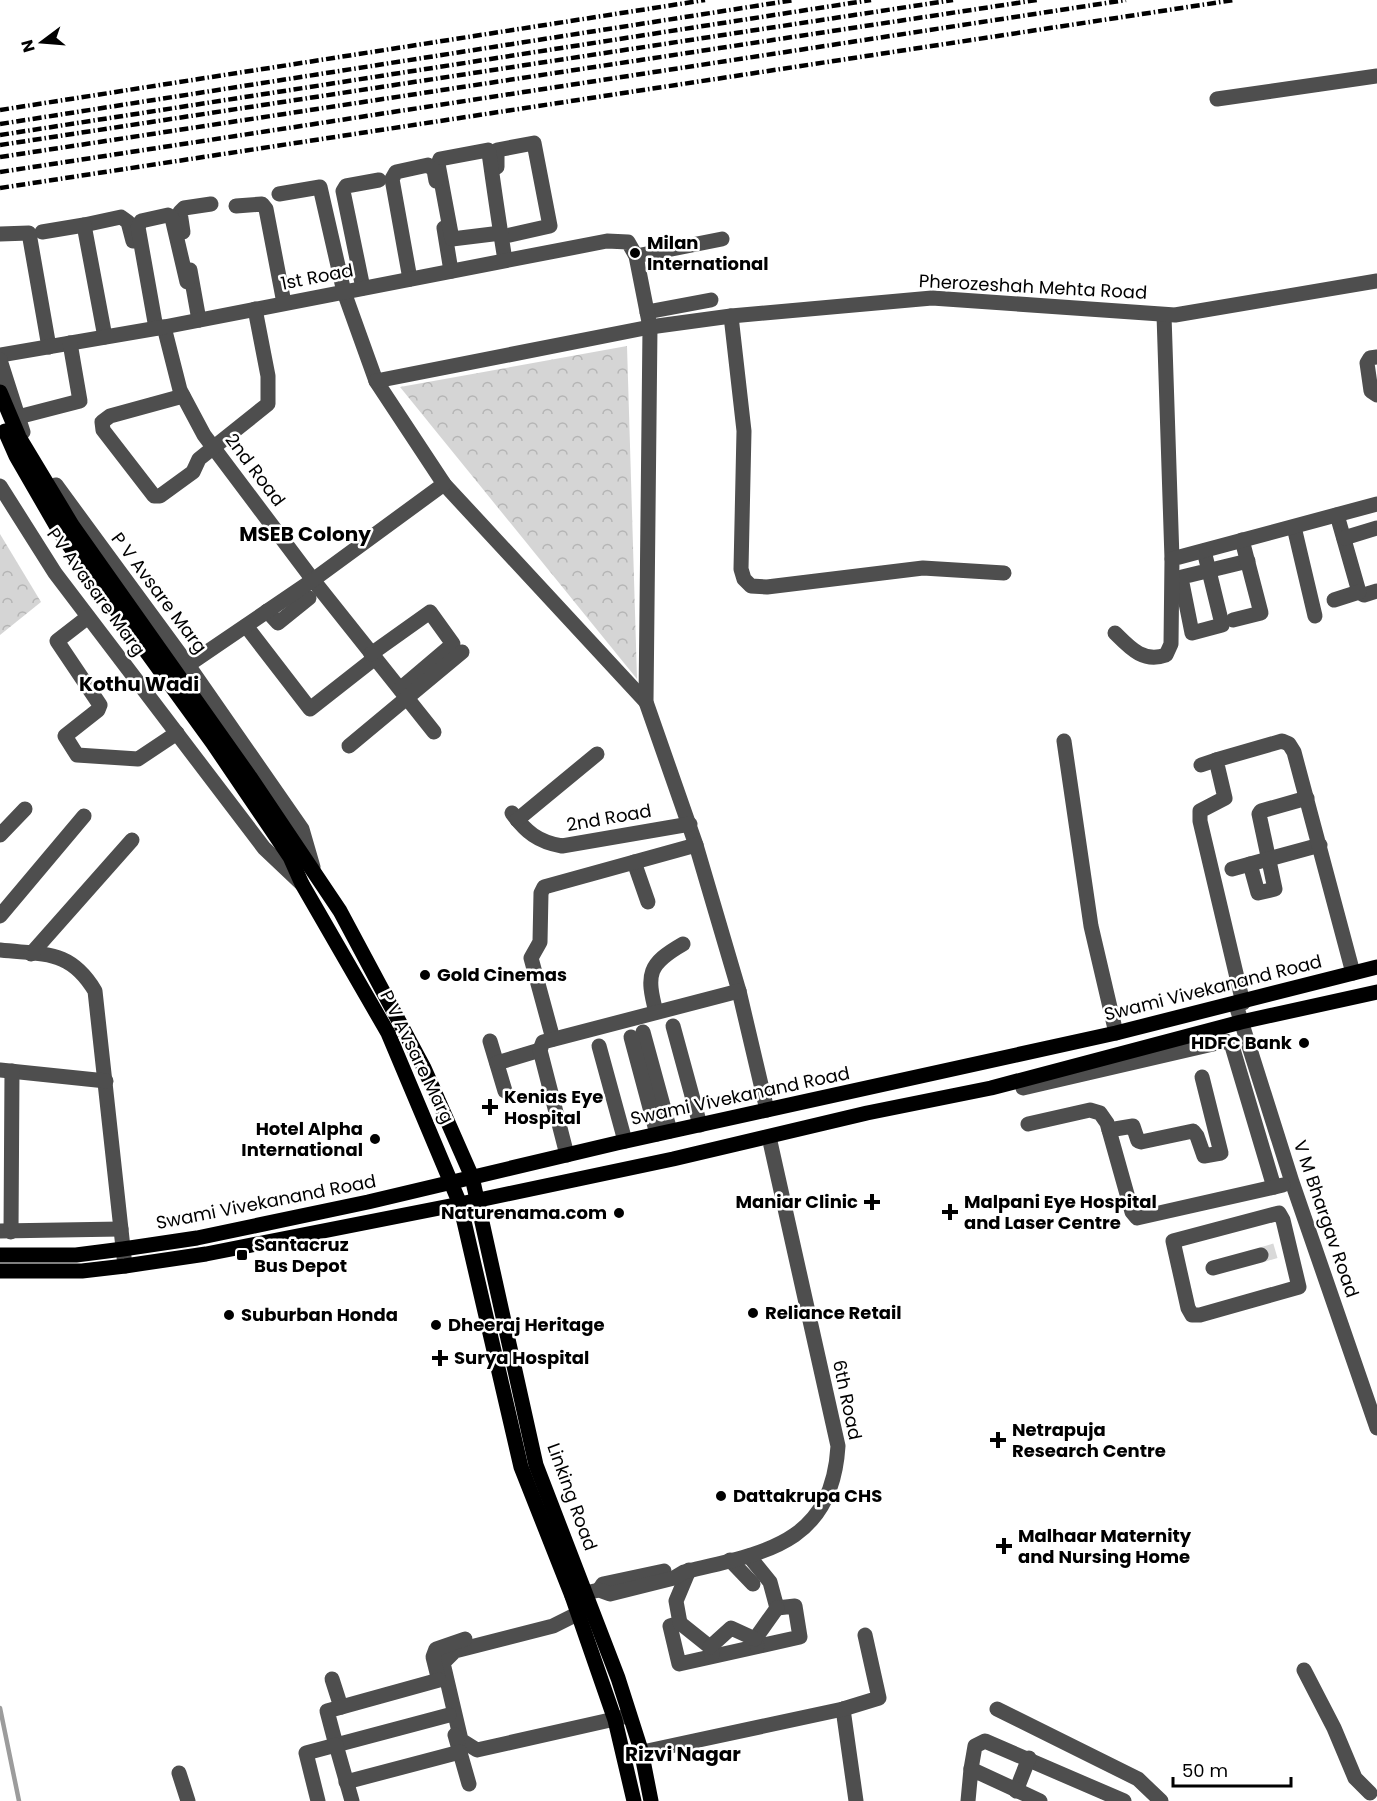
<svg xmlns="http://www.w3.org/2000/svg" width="1377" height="1801" font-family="Poppins,sans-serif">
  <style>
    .park { fill: url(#park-crowns) }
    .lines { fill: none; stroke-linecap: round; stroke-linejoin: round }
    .stream { stroke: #9c9c9c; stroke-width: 4.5 }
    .minor-tunnel { stroke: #d9d9d9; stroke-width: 15; stroke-dasharray: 15 8; stroke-linecap: butt }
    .minor { stroke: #4e4e4e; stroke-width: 15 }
    .major { stroke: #000; stroke-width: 15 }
    .rail { stroke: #000; stroke-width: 4.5; stroke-dasharray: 9 3 1.5 3; stroke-linecap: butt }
    .poi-dot { fill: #000; stroke: #fff; stroke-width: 2 }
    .labels { text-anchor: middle; stroke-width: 5; stroke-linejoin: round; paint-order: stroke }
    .poi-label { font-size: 18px; font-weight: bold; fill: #000; stroke: #fff; text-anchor: start }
    .street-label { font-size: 18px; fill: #000; stroke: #fff }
    .neighbourhood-label { font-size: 20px; font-weight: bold; fill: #000; stroke: #fff }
  </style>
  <defs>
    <pattern id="park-crowns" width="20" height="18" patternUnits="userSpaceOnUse" patternTransform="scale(1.5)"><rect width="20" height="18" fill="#d5d5d5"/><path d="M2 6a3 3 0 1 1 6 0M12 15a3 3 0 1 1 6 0" fill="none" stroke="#b5b5b5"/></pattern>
  </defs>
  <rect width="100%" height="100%" fill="#fff"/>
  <!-- park -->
  <g class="park">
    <path d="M627 346 637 679 400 387Z"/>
    <path d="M0 534 41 602 0 635Z"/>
  </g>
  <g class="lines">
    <!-- stream -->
    <path class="stream" d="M0 1708 19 1801"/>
    <!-- minor-tunnel -->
    <path class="minor-tunnel" d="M1261 1255 1278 1250"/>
    <!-- minor -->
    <g class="minor">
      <path d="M1217 99 1377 76"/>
      <path d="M497 167V150L534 143 550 226 510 235"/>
      <path d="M279 194 320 187 344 292 376 381 444 484 646 702"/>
      <path d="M236 206 262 204 266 209 284 303"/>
      <path d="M84 225 121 217 128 222 133 241"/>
      <path d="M444 228 451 271"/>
      <path d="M42 232 84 225 105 337"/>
      <path d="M183 232 180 212 184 208 211 204"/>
      <path d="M501 233 452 239 438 164 440 159 488 150 489 153C494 188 499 224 505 260"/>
      <path d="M0 234 29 233 49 347"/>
      <path d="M636 256 722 239"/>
      <path d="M190 270 199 320"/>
      <path d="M410 279 392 179 396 172 428 165 434 170 436 181"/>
      <path d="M363 288 343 191 346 186 379 180"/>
      <path d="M647 312 711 300"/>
      <path d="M1164 315 1172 559"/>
      <path d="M731 316 744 431 741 569 744 579 751 586 767 587 923 568 1004 573"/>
      <path d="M164 327 180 390 204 435 313 580 434 732"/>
      <path d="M156 328 138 227 141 221 168 215 172 218 187 282"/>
      <path d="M0 355 164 327 607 241 628 242 636 256 650 327 646 702 696 845 739 991 767 1110"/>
      <path d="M1377 357 1370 358 1367 363 1371 391 1377 395"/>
      <path d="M0 360 23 432"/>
      <path d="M376 381 650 327 731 316 932 298 1175 315 1377 281"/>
      <path d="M183 396 110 416 102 422 103 430 154 496H160L193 472 199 459 268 404V376L255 309"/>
      <path d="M18 417 80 401 70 343"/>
      <path d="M56 485 188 665 302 829 313 867"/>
      <path d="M0 486 55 573 264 848 302 884"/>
      <path d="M1337 515 1359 592 1364 595 1377 591"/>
      <path d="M1294 527 1315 616"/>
      <path d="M1344 538 1377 528"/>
      <path d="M1204 551 1209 571 1222 624V625L1192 633 1181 578 1182 577 1248 561"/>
      <path d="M1334 600 1359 592"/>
      <path d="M267 611 278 623 309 598"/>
      <path d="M88 617 57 641 100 705 98 710 65 736 77 755 138 759 177 733"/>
      <path d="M1233 620 1261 613 1242 540"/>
      <path d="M246 626 310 709 375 658"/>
      <path d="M1115 633C1130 648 1143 663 1166 655L1171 644 1172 559 1377 504"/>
      <path d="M371 654 430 612 453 644 400 689"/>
      <path d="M188 665 313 580 444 484"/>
      <path d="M1064 741 1091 926 1116 1033"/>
      <path d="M349 746 462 652"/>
      <path d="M1201 765 1216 760"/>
      <path d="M512 813C526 832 538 842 562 846L690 824"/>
      <path d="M517 820 597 754"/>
      <path d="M0 835 25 809"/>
      <path d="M634 862 648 902"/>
      <path d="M1250 864 1258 893 1275 889 1259 814 1261 811 1307 798"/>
      <path d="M1232 869 1320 845"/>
      <path d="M0 916 84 816"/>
      <path d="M0 950C44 955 70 949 95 991L125 1266"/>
      <path d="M31 954 132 840"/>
      <path d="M1243 1003 1200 821V811L1225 798 1216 760 1282 741 1289 744 1294 752 1353 973"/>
      <path d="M1236 1005 1292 1182 1377 1428"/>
      <path d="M656 1012C646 974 648 964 683 944"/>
      <path d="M673 1026 700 1125"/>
      <path d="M643 1032 670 1131"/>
      <path d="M631 1037 657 1134"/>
      <path d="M553 1039 531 958 540 942 541 893 544 887 696 845"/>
      <path d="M490 1041 505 1091"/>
      <path d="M599 1046 625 1141"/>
      <path d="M497 1063 540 1050"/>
      <path d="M0 1070 106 1081"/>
      <path d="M1023 1088 1226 1041 1232 1046 1274 1187"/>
      <path d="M1028 1124 1090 1110 1100 1113 1107 1123 1132 1212 1137 1218 1283 1185"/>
      <path d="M1109 1130 1133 1126 1138 1141 1141 1142 1193 1131 1197 1136 1204 1156 1221 1153 1202 1077"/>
      <path d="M567 1155 540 1050 543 1042 739 991"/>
      <path d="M1279 1213 1283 1220 1299 1287 1200 1315H1192L1188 1308 1173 1241Z"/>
      <path d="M0 1231 121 1229"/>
      <path d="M11 1232 12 1071"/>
      <path d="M1213 1268 1261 1255"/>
      <path d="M730 1560 753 1584"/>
      <path d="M689 1570 676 1601 680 1623 670 1626 679 1664 800 1637 795 1606 777 1608 770 1582 749 1556"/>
      <path d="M599 1590 603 1584 664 1571"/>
      <path d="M572 1596 599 1590 610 1594 674 1578 684 1572C763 1553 832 1545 838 1446L769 1137"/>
      <path d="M577 1614 553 1626 455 1651 443 1663 461 1740 477 1750 628 1716"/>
      <path d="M680 1623 710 1647 712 1655"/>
      <path d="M757 1646 755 1639 777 1608"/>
      <path d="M710 1647 731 1628 755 1639"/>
      <path d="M1304 1670 1334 1728 1355 1778 1370 1793"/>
      <path d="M438 1677 433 1657 436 1649 465 1639"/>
      <path d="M332 1679 341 1707"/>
      <path d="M439 1680 327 1711 336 1745 449 1715"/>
      <path d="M843 1709 856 1801"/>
      <path d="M997 1709 1138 1779 1161 1801"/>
      <path d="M455 1735 469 1784"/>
      <path d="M624 1756 843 1709 879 1698 865 1635"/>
      <path d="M971 1769 975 1746 985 1741 1124 1801"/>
      <path d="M179 1773 188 1801"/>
      <path d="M346 1782 460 1752"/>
      <path d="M1016 1791 1029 1758"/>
      <path d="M318 1801 306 1753 336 1745 352 1801"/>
      <path d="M968 1801 971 1769 1040 1801"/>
    </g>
    <!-- major -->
    <g class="major">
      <path d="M0 392 19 437 72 525 250 777 340 911 424 1068 472 1177 536 1465 618 1678 641 1750 651 1801"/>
      <path d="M5 431 16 456 61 534 212 742 290 857 302 884 388 1033 460 1204 521 1467 572 1596 615 1720 634 1801"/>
      <path d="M0 1255H76L123 1249 197 1238 368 1202 617 1143 1116 1033 1377 967"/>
      <path d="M0 1271H82L125 1266 206 1254 460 1204 673 1159 867 1113 991 1088 1241 1022 1377 992"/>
    </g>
    <!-- rail -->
    <g class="rail">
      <path d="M0 110 705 0"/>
      <path d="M0 124 794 0"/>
      <path d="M0 135 871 0"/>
      <path d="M0 145 953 0"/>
      <path d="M0 157 1037 0"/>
      <path d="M0 172 1126 0"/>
      <path d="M0 188 1234 0"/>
    </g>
  </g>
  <!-- markers -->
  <g class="poi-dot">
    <circle cx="635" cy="253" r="6"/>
    <circle cx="425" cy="975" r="6"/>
    <circle cx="1304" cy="1043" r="6"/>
    <path d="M487 1098h6v6h6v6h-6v6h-6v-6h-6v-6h6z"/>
    <circle cx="375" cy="1139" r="6"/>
    <path d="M869 1193h6v6h6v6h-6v6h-6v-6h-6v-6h6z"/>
    <path d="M947 1203h6v6h6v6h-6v6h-6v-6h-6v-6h6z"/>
    <circle cx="619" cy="1213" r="6"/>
    <rect x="236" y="1249" width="12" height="12" rx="3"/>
    <circle cx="753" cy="1313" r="6"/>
    <circle cx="229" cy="1315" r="6"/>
    <circle cx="436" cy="1325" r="6"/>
    <path d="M437 1349h6v6h6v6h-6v6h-6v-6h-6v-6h6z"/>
    <path d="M995 1431h6v6h6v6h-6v6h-6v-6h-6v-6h6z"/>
    <circle cx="721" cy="1496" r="6"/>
    <path d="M1001 1537h6v6h6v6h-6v6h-6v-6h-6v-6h6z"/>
  </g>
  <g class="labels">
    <!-- poi labels -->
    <g class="poi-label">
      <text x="647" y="249">Milan<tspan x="647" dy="21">International</tspan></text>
      <text x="437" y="981">Gold Cinemas</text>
      <text x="1292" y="1049" text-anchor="end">HDFC Bank</text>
      <text x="504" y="1103">Kenias Eye<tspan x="504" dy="21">Hospital</tspan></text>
      <text x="363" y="1135" text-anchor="end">Hotel Alpha<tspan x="363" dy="21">International</tspan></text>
      <text x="858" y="1208" text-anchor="end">Maniar Clinic</text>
      <text x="964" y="1208">Malpani Eye Hospital<tspan x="964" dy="21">and Laser Centre</tspan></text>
      <text x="607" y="1219" text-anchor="end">Naturenama.com</text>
      <text x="254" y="1251">Santacruz<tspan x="254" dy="21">Bus Depot</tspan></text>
      <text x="765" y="1319">Reliance Retail</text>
      <text x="241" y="1321">Suburban Honda</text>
      <text x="448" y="1331">Dheeraj Heritage</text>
      <text x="454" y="1364">Surya Hospital</text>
      <text x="1012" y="1436">Netrapuja<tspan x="1012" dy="21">Research Centre</tspan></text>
      <text x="733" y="1502">Dattakrupa CHS</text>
      <text x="1018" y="1542">Malhaar Maternity<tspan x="1018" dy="21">and Nursing Home</tspan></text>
    </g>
    <!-- street labels -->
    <g class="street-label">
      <text transform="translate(317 277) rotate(-11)" y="6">1st Road</text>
      <text transform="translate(1033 287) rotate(3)" y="6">Pherozeshah Mehta Road</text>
      <text transform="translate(255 470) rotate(53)" y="6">2nd Road</text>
      <text transform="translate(96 592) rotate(54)" y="6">PV Avasare Marg</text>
      <text transform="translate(159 593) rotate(53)" y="6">P V Avsare Marg</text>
      <text transform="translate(609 818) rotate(-10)" y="6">2nd Road</text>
      <text transform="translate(1213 988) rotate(-14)" y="6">Swami Vivekanand Road</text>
      <text transform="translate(417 1057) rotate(64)" y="6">P V Avsare Marg</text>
      <text transform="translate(740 1096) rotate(-12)" y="6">Swami Vivekanand Road</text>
      <text transform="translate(266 1202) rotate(-11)" y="6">Swami Vivekanand Road</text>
      <text transform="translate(1326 1219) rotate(71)" y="6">V M Bhargav Road</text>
      <text transform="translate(847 1400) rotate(78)" y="6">6th Road</text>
      <text transform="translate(572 1497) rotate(70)" y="6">Linking Road</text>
    </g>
    <!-- neighbourhood labels -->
    <g class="neighbourhood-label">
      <text x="305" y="541">MSEB Colony</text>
      <text x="139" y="691">Kothu Wadi</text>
      <text x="683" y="1761">Rizvi Nagar</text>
    </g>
  </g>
  <!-- north arrow -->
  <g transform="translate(42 42) rotate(254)" stroke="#ffffff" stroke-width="4.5" paint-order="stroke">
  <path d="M0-4.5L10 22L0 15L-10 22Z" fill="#000000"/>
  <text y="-9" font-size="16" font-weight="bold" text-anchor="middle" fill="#000000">N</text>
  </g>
  <!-- scale -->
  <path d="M1173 1777v9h118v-9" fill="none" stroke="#000000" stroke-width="3"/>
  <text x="1182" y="1777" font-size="18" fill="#000000" stroke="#ffffff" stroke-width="4.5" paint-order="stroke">50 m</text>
</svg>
